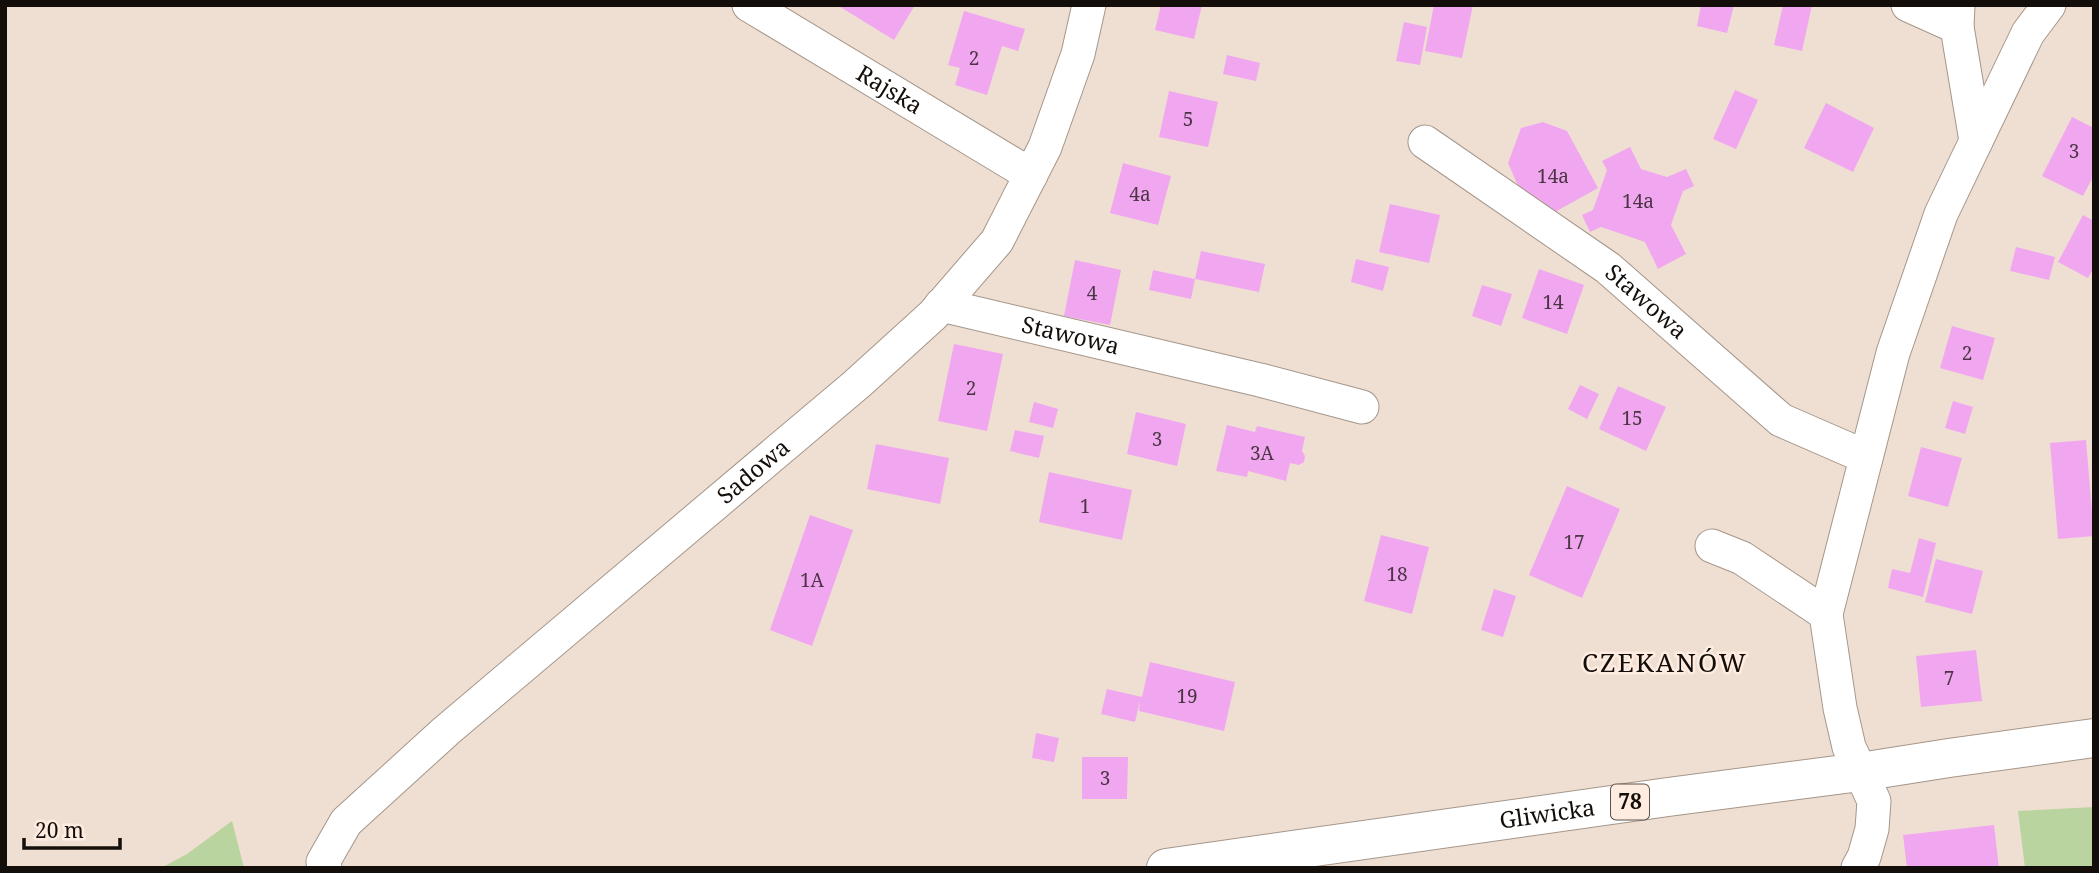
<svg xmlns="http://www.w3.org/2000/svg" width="2099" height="873" font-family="'Noto Serif',serif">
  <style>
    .green { fill: #b9d49e }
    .building { fill: #f1a7f0 }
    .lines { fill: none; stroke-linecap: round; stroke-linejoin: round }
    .minor-casing { stroke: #a5968a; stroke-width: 35 }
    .major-casing { stroke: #a5968a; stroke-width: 40 }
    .minor { stroke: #fff; stroke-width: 33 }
    .major { stroke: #fff; stroke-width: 38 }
    .labels { text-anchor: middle; stroke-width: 5; stroke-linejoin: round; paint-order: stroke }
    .number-label { font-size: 19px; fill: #4b3444 }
    .shield { fill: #fdecdf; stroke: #5a514a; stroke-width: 2 }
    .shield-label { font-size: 21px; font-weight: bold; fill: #140e0a }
    .street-label { font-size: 23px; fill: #140e0a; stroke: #fdecdf }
    .quarter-label { font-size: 26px; letter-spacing: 2px; fill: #140e0a; stroke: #fdecdf }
  </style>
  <rect width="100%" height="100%" fill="#efdfd2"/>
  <!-- green -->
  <g class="green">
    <path d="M2094 807V868H2025L2018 811Z"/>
    <path d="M232 821 244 868H161L187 854Z"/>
  </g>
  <!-- building -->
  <g class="building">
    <path d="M837 5H915L894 40Z"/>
    <path d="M1161 5H1202L1194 39 1155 30Z"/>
    <path d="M1434 5H1473L1462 58 1425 51Z"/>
    <path d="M1701 5H1734L1727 33 1697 26Z"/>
    <path d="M1783 5H1812L1802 51 1774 45Z"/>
    <path d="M964 11 1025 29 1018 51 1002 46 987 95 955 85 960 68 948 65Z"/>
    <path d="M1404 22 1427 27 1420 65 1396 61Z"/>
    <path d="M1227 55 1260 63 1256 81 1223 74Z"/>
    <path d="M1735 90 1758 100 1736 149 1713 139Z"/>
    <path d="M1169 91 1218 102 1208 147 1159 137Z"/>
    <path d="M1826 103 1874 128 1853 172 1804 148Z"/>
    <path d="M2072 117 2094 128V175L2083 196 2042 176Z"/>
    <path d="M1543 122 1567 131 1598 188 1555 212 1523 197 1508 163 1521 128Z"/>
    <path d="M1630 147 1641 169 1667 177 1686 169 1694 186 1683 191 1671 225 1686 254 1658 269 1645 242 1601 227 1590 232 1582 215 1593 210 1607 170 1602 161Z"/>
    <path d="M1123 163 1171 176 1158 225 1110 213Z"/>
    <path d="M1390 204 1440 215 1429 263 1379 252Z"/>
    <path d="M2083 215 2094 221V267L2088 278 2058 262Z"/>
    <path d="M2016 247 2055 257 2049 280 2010 271Z"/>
    <path d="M1201 251 1265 264 1259 292 1195 279Z"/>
    <path d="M1356 259 1389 267 1383 291 1351 282Z"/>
    <path d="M1075 260 1121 270 1110 325 1064 316Z"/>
    <path d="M1539 269 1584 285 1567 334 1522 318Z"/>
    <path d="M1153 270 1195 279 1191 299 1149 290Z"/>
    <path d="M1482 285 1512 294 1501 326 1472 316Z"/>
    <path d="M1952 326 1995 338 1983 380 1940 368Z"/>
    <path d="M954 344 1003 354 987 431 938 421Z"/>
    <path d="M1580 385 1599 394 1587 419 1568 409Z"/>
    <path d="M1618 386 1666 407 1646 451 1599 429Z"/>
    <path d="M1953 401 1973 407 1965 434 1945 428Z"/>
    <path d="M1034 402 1058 409 1053 428 1029 422Z"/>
    <path d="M1136 412 1186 424 1177 466 1127 454Z"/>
    <path d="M1227 425 1255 432 1257 426 1305 437 1302 451 1305 456 1304 462 1299 465 1290 463 1286 481 1248 471 1247 477 1216 471Z"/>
    <path d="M1015 430 1044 436 1039 458 1010 451Z"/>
    <path d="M2086 440 2094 536 2058 539 2050 443Z"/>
    <path d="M876 444 949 458 940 504 867 489Z"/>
    <path d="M1921 447 1962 458 1948 507 1908 496Z"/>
    <path d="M1049 472 1132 490 1122 540 1039 522Z"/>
    <path d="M1567 486 1620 509 1582 598 1529 575Z"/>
    <path d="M810 515 853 530 812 646 770 630Z"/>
    <path d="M1381 535 1429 547 1412 614 1364 601Z"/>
    <path d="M1919 538 1936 543 1923 597 1888 588 1892 569 1910 573Z"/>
    <path d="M1936 559 1983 571 1972 614 1925 602Z"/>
    <path d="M1494 589 1516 596 1503 637 1481 630Z"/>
    <path d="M1976 650 1982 701 1921 707 1916 656Z"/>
    <path d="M1150 662 1235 682 1224 731 1139 711 1140 701 1135 722 1101 714 1107 689 1142 697Z"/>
    <path d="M1036 733 1059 738 1054 762 1032 758Z"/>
    <path d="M1082 757H1128L1127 799H1082Z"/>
    <path d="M1994 825 1999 868H1907L1903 835Z"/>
  </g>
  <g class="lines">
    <!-- minor casing -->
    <g class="minor-casing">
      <g id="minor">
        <path id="s1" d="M749 5 1031 175"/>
        <path d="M1908 5 1957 27"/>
        <path d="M1958 5 1957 27 1976 141"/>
        <path id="s2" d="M1425 142 1608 268 1781 420 1866 457"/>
        <path id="s3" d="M941 305 1260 380 1362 407"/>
        <path d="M1712 546 1742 558 1826 614"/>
        <path id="s4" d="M325 868 323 862 346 822 446 731 857 384 933 315 997 241 1045 147 1078 54 1089 5"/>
        <path d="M1858 868 1864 857 1872 829 1874 801 1849 747 1840 708 1826 614 1893 353 1941 214 2028 33 2049 5"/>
      </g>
    </g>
    <!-- major casing -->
    <g class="major-casing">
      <g id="major">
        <path id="s5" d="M1166 868 1668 797 1860 772 1949 758 2094 738"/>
      </g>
    </g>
    <!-- minor -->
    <use href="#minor" class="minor"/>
    <!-- major -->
    <use href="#major" class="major"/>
  </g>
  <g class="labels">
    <!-- number labels -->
    <g class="number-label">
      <text x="974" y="65">2</text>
      <text x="1188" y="126">5</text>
      <text x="2074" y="158">3</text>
      <text x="1553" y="183">14a</text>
      <text x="1140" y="201">4a</text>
      <text x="1638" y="208">14a</text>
      <text x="1092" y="300">4</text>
      <text x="1553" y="309">14</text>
      <text x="1967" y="360">2</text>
      <text x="971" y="395">2</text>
      <text x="1632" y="425">15</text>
      <text x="1157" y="446">3</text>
      <text x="1262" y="460">3A</text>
      <text x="1085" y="513">1</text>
      <text x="1574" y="549">17</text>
      <text x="1397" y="581">18</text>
      <text x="812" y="587">1A</text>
      <text x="1949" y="685">7</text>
      <text x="1187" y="703">19</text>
      <text x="1105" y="785">3</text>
    </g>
    <!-- shield labels -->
    <rect class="shield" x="1611" y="784.5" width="38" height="35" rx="5"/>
    <g class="shield-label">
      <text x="1630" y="809">78</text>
    </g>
    <!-- street labels -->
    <g class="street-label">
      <text dy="8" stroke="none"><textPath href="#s1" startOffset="164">Rajska</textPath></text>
      <text dy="8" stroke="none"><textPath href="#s2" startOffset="273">Stawowa</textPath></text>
      <text dy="8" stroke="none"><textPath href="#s3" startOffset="133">Stawowa</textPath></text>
      <text dy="8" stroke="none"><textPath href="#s4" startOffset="590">Sadowa</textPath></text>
      <text dy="8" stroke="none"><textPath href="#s5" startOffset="385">Gliwicka</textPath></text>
    </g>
    <!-- quarter labels -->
    <g class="quarter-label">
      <text x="1665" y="672">CZEKANÓW</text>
    </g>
  </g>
  <!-- border -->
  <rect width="2099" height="873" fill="none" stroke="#140e0a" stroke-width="14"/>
  <!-- scale -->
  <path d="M24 838v10h96v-10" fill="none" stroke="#140e0a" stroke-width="3.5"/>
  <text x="35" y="838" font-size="21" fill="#140e0a" stroke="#fdecdf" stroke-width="5" paint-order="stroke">20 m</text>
</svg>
